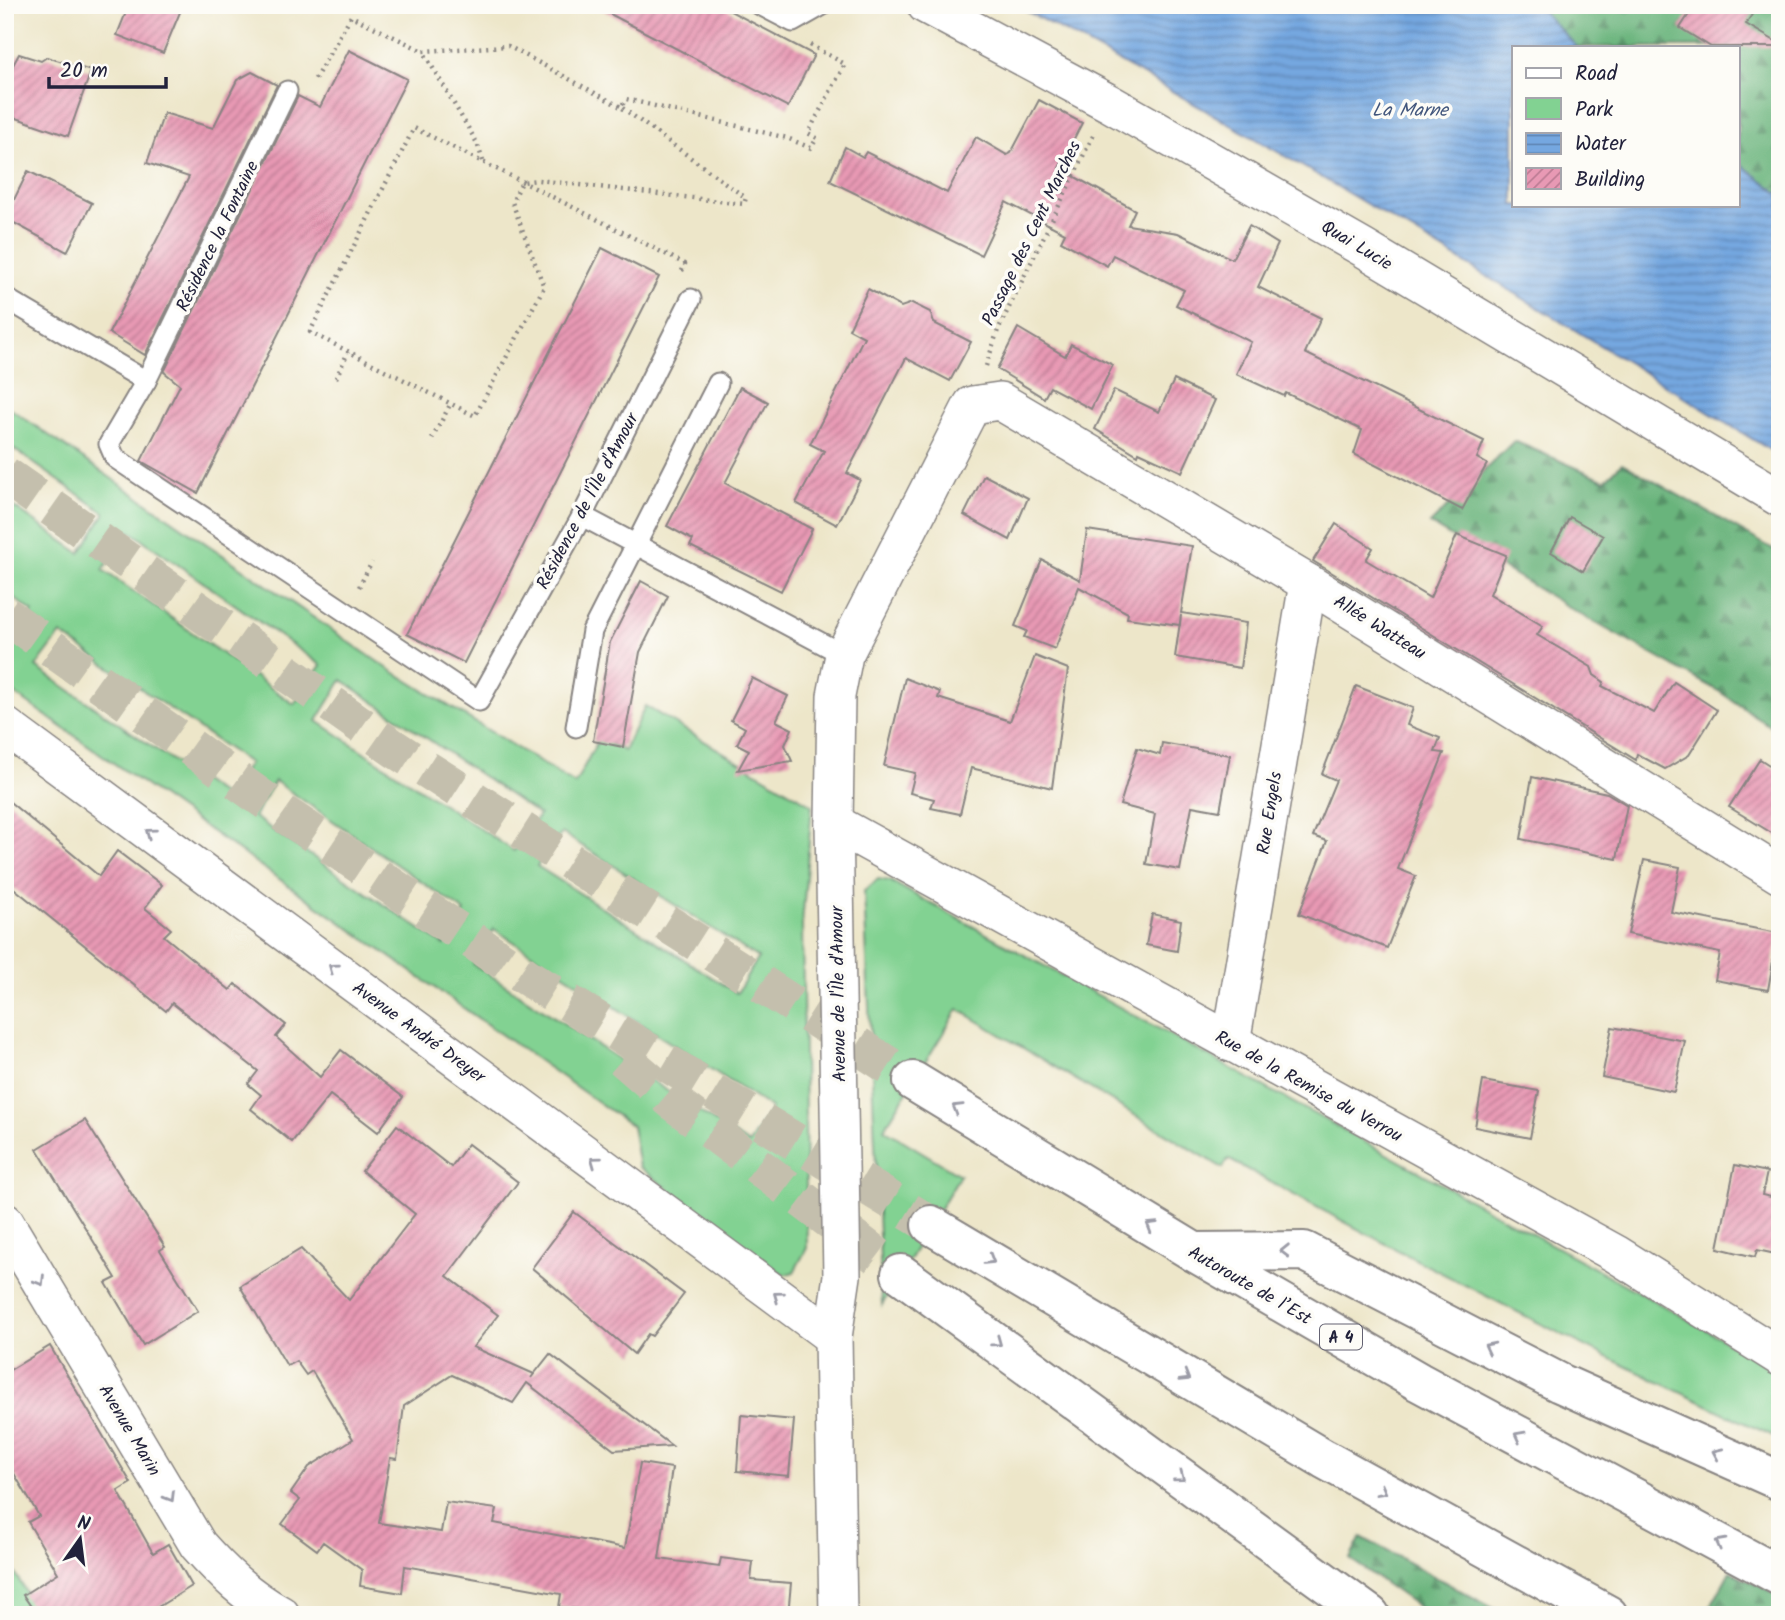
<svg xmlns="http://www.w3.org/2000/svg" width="1785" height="1620" font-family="Kalam,sans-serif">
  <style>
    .green { fill: #82d292; stroke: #527a66; stroke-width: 2; fill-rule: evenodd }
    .forest { fill: url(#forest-firs); stroke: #466b5c; stroke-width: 2 }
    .water { fill: url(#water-rules); stroke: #4c648e; stroke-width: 2 }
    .building { fill: url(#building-hatch) }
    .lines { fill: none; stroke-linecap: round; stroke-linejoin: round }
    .motorway-tunnel { stroke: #c4bfad; stroke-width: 38; stroke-dasharray: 38 19; stroke-linecap: butt }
    .service-casing { stroke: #888482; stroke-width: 23 }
    .minor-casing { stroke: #888482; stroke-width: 40 }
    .motorway-casing { stroke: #888482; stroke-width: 42 }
    .path { stroke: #888482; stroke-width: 4.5; stroke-dasharray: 2 5; stroke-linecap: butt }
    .service { stroke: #fff; stroke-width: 19 }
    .minor { stroke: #fff; stroke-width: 37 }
    .motorway { stroke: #fff; stroke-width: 38 }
    .oneway { stroke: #9c9ca7 }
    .labels { text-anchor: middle; stroke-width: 7; stroke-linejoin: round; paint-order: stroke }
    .shield { fill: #fdfcf7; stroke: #646373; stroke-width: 2 }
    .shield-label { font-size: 16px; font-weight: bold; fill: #22223b }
    .street-label { font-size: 18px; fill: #22223b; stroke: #fdfcf7 }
    .water-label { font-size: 19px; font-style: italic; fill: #43577d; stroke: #fdfcf7 }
  </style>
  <defs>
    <pattern id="forest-firs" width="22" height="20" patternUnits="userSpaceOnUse" patternTransform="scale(1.75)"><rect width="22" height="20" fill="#69b47c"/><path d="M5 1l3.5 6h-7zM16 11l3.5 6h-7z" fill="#569267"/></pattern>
    <pattern id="water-rules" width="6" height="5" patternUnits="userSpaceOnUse" patternTransform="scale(1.75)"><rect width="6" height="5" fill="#75a7e0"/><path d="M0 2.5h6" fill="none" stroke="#6088b7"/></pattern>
    <pattern id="building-hatch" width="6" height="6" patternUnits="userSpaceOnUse" patternTransform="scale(1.75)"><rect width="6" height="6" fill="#e899b4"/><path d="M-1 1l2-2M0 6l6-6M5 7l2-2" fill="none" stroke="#bc7c94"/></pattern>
  </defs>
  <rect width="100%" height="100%" fill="#fdfcf7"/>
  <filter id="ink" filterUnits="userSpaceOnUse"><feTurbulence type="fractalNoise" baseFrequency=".0143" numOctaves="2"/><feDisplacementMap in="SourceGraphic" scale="14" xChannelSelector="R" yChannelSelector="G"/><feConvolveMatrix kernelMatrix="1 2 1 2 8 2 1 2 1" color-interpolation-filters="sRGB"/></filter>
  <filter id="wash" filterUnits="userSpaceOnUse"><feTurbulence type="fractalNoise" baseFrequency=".00686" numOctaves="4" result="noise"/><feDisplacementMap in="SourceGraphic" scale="28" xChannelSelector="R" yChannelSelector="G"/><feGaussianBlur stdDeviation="1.57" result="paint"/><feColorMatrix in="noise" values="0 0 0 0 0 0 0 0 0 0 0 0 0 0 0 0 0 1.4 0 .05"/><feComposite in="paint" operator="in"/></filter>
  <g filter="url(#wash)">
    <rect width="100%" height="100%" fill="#ede6c9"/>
    <!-- green -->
    <g class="green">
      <path d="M5 405 381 664 575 784 599 738 624 751 645 706 812 805 802 925 807 1248 794 1272 784 1275 639 1167 632 1126 5 687V646L9 648 33 612 5 592V501L80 553 105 513 5 443ZM130 531 321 665 294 704 103 570ZM61 634 249 763 227 798 36 667ZM342 680 539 815 514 851 317 721ZM275 781 465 912 444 945 254 817ZM562 833 758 958 737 993 537 866ZM494 929 771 1108 749 1144 473 964Z"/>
      <path d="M878 879 890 881 1700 1326 1780 1374V1439C1592 1353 1409 1258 1228 1159L1223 1168 958 1009 884 1129 960 1175 882 1305 864 891Z"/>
      <path d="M5 1557 40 1615H5Z"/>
    </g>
    <!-- forest -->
    <g class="forest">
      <path d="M1536 5H1780V194L1738 162V47H1577Z"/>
      <path d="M1514 441 1605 480 1622 463 1780 553V733L1720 692 1583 616 1430 524Z"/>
      <path d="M1361 1537 1506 1615H1430L1350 1559Z"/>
      <path d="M1730 1571 1780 1596V1615H1706Z"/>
    </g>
    <!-- water -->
    <path class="water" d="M1015 5H1536L1577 47H1514V205H1738V162L1780 194V456C1528 301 1276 144 1015 5Z"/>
    <g id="blocks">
      <!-- building -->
      <g class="building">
        <path d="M129 5H183L163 53 117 35Z"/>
        <path d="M593 5H719L814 55 788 107Z"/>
        <path d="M1695 5H1758L1746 24 1780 44V47H1711L1680 28Z"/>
        <path d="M349 50 407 79 198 493 141 461 180 385 164 372 298 96 320 107Z"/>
        <path d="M19 54 41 61 47 57 91 71 68 136 5 114V80Z"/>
        <path d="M252 72 277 85 145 355 109 333 189 177 147 163 164 113 213 128 237 80Z"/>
        <path d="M1039 100 1082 123 1059 168 1135 210 1128 225 1178 233 1232 259 1249 226 1278 244 1258 287 1321 318 1305 353 1484 441 1477 458 1487 464 1462 510 1354 454 1362 430 1286 393 1284 396 1236 374 1251 342 1176 305 1184 290 1113 255 1107 266 1061 241 1065 233 1006 202 981 255 830 181 845 147 863 157 866 152 947 193 976 137 1007 155 1011 153Z"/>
        <path d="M28 171 92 203 67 252 5 218Z"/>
        <path d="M602 248 659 277 464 663 407 634Z"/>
        <path d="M868 289 901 307 912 303 930 312 934 323 971 342 950 381 906 358 847 473 860 480 837 525 796 503 824 451 810 444 864 337 849 329Z"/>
        <path d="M1018 328 1065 356 1071 344 1113 365 1091 409 1050 387 1044 398 997 369Z"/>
        <path d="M1174 380 1215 400 1182 472 1139 452 1138 455 1095 429 1114 390 1159 412Z"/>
        <path d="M740 387 768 402 725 483 812 529 781 591 690 546 693 540 667 526Z"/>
        <path d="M984 475 1028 498 1010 540 964 515Z"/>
        <path d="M1570 517 1603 536 1583 571 1551 552Z"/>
        <path d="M1336 524 1373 548 1366 560 1430 598 1457 535 1506 555 1490 594 1543 626 1537 635 1591 667 1594 675 1604 682 1602 686 1654 713 1674 682 1717 710 1689 755 1665 769 1637 754 1636 760 1313 561Z"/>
        <path d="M1087 530 1192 546 1181 613 1246 623 1240 668 1175 657 1181 615 1180 625 1127 618 1128 613 1079 587 1055 649 1024 637 1027 631 1015 626 1042 560 1080 580Z"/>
        <path d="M641 581 668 596 640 652 623 747 593 741 610 642Z"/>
        <path d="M1035 656 1068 669 1052 788 971 768 960 814 931 808 934 799 910 793 915 773 884 766 905 678 940 692 938 698 1010 721Z"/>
        <path d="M752 678 788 696 776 721 792 729 785 745 792 761 738 770 749 750 737 744 745 728 731 720Z"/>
        <path d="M1356 686 1413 708 1407 725 1440 738 1435 752 1444 753 1398 869 1416 876 1387 948 1299 914 1327 841 1313 836 1336 780 1322 774Z"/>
        <path d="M1162 743 1230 755 1220 811 1192 806 1180 870 1146 864 1155 814 1120 805 1137 748 1160 755Z"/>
        <path d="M1760 759 1780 772V838L1729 807Z"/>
        <path d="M1532 777 1607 793 1627 805 1617 859 1521 839Z"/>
        <path d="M5 798 99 876 117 851 162 885 145 908 171 929 164 936 230 990 235 984 286 1025 276 1037 320 1077 341 1050 403 1097 378 1132 330 1095 292 1142 251 1109 261 1095 248 1084 258 1071 172 1003 166 1011 5 881Z"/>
        <path d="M1644 860 1680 867 1671 912 1778 933 1768 990 1715 980 1720 953 1628 934Z"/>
        <path d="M1152 914 1181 920 1177 951 1146 945Z"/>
        <path d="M1612 1027 1685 1041 1674 1092 1602 1077Z"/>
        <path d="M1483 1081 1539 1091 1530 1138 1475 1127Z"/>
        <path d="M85 1120 165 1247 160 1250 198 1311 143 1345 106 1283 116 1278 37 1149Z"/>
        <path d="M397 1125 451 1167 468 1144 518 1182 447 1276 498 1315 473 1347 534 1374 531 1378 550 1354 672 1446 614 1450 527 1383 513 1403 452 1375 404 1406 397 1459 390 1458 379 1523 441 1532 446 1502 497 1509 494 1523 625 1548 640 1463 672 1468 659 1559 719 1567 721 1558 753 1562 751 1580 791 1583 788 1615H634L559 1607 561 1594 405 1566 402 1593 360 1586 362 1570 323 1542 317 1550 282 1524 300 1500 291 1493 309 1467 353 1439 312 1371 306 1375 296 1361 287 1366 240 1286 301 1249 349 1300 415 1214 362 1171Z"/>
        <path d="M1735 1165 1767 1172 1762 1195 1780 1199V1255L1757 1250 1755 1257 1718 1248Z"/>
        <path d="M574 1212 684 1294 652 1336 648 1334 634 1354 532 1268Z"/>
        <path d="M50 1346 131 1483 118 1491 153 1553 168 1544 192 1586 145 1615H37L23 1595 58 1573 28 1522 39 1516 5 1458V1373Z"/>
        <path d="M741 1415 794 1420 789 1476 737 1471Z"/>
      </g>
    </g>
  </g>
  <g filter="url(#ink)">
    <use href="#blocks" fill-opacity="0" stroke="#888482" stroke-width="2"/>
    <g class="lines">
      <!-- motorway-tunnel -->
      <g class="motorway-tunnel">
        <path d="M5 475 395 749 913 1081"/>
        <path d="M5 615 287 816 533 981 931 1225"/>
        <path d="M623 1058 677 1105 901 1274"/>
      </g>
      <!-- service casing -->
      <g class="service-casing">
        <g id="service">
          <path d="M760 5 793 22 823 5"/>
          <path d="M5 298 146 381 109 444 115 458 479 701 582 516 691 299"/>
          <path d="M146 381 287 91"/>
          <path d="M582 516 844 655"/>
          <path d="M576 727 592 631 718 383"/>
        </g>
      </g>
      <!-- minor casing -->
      <g class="minor-casing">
        <g id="minor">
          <path d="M926 5 1109 103 1363 248 1780 498"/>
          <path d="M5 726 833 1337"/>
          <path d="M834 823 1616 1254 1780 1357"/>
          <path d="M1231 1043 1308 583"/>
          <path d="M5 1222 198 1545C223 1573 247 1596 281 1615"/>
          <path d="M838 1615 833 1337 842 1276 834 823 836 696 844 655 972 405 1000 401 1308 583 1780 875"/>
        </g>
      </g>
      <!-- motorway casing -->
      <g class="motorway-casing">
        <g id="motorway">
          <path d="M913 1081 1194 1252 1419 1382 1780 1576"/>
          <path d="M931 1225 1324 1459 1608 1615"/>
          <path d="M1194 1252 1304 1251 1560 1383 1780 1481"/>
          <path d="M901 1274 1370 1615"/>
        </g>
      </g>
      <!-- path -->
      <g class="path">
        <path d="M315 79 351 16 423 51"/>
        <path d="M483 161 477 143 423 51 508 46 621 107"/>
        <path d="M682 271 685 264C595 218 505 173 414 128L310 332 475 416 544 287 512 202 522 182 538 180 744 204 746 198 621 107 626 99 787 138 811 148 817 138 808 133 845 64 810 45"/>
        <path d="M986 366 998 330 1093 136"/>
        <path d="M336 378 348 352"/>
        <path d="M432 439 451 403"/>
        <path d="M359 587 372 562"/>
      </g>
      <!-- service -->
      <use href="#service" class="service"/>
      <!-- minor -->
      <use href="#minor" class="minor"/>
      <!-- motorway -->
      <use href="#motorway" class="motorway"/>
    </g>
    <!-- one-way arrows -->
    <defs><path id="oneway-chevron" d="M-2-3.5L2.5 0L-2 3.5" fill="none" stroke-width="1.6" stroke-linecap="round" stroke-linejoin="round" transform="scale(1.75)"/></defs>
    <g class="oneway">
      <use href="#oneway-chevron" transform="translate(150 833) rotate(-144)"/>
      <use href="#oneway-chevron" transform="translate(333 968) rotate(-144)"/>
      <use href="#oneway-chevron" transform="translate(957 1108) rotate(-149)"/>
      <use href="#oneway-chevron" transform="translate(595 1161) rotate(-144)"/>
      <use href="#oneway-chevron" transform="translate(1151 1226) rotate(-149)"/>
      <use href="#oneway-chevron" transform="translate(1285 1251) rotate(179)"/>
      <use href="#oneway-chevron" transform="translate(990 1260) rotate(31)"/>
      <use href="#oneway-chevron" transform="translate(40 1281) rotate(59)"/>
      <use href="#oneway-chevron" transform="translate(778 1296) rotate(-144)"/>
      <use href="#oneway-chevron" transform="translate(997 1342) rotate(36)"/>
      <use href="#oneway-chevron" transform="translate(1489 1347) rotate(-153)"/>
      <use href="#oneway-chevron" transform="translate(1185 1377) rotate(31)"/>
      <use href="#oneway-chevron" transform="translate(1519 1436) rotate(-152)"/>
      <use href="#oneway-chevron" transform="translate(1717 1453) rotate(-156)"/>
      <use href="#oneway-chevron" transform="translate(1180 1477) rotate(37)"/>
      <use href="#oneway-chevron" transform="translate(1382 1491) rotate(29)"/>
      <use href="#oneway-chevron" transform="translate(170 1497) rotate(59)"/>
      <use href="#oneway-chevron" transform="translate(1720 1543) rotate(-152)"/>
    </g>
  </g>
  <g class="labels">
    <!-- shield labels -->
    <rect class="shield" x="1320" y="1324.5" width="42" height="25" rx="5"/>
    <g class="shield-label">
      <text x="1341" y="1343">A 4</text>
    </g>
    <!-- street labels -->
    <g class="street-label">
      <text transform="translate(1031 233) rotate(-64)" y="6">Passage des Cent Marches</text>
      <text transform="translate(217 236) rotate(-64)" y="6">Résidence la Fontaine</text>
      <text transform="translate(1357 245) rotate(31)" y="6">Quai Lucie</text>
      <text transform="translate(587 501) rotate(-62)" y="6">Résidence de l'Île d'Amour</text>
      <text transform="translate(1380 627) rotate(32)" y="6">Allée Watteau</text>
      <text transform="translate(1269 813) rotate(-81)" y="6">Rue Engels</text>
      <text transform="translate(838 994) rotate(-91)" y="6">Avenue de l'Île d'Amour</text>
      <text transform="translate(419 1032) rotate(36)" y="6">Avenue André Dreyer</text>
      <text transform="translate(1309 1086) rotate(29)" y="6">Rue de la Remise du Verrou</text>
      <text transform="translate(1250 1285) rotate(30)" y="6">Autoroute de l’Est</text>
      <text transform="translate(130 1430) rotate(59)" y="6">Avenue Marin</text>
    </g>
    <!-- water labels -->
    <g class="water-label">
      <text x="1410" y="116">La Marne</text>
    </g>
  </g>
  <!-- margin -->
  <rect width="1785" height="1620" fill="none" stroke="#fdfcf7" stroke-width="28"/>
  <!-- legend -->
  <rect x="1512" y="46" width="228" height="161" fill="#fdfcf7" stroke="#a5a5ac" stroke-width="2"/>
  <rect x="1526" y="68" width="35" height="10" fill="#ffffff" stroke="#a5a5ac" stroke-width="2"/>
  <text x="1575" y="80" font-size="21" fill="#22223b">Road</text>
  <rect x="1526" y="98" width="35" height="21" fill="#82d292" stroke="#a5a5ac" stroke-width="2"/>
  <text x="1575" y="116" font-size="21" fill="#22223b">Park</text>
  <rect x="1526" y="133" width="35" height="21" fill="url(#water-rules)" stroke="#a5a5ac" stroke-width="2"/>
  <text x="1575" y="150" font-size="21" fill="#22223b">Water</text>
  <rect x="1526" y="168" width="35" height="21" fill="url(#building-hatch)" stroke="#a5a5ac" stroke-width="2"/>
  <text x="1575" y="186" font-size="21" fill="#22223b">Building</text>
  <!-- north arrow -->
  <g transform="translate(80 1539) rotate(14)" stroke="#fdfcf7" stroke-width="5" paint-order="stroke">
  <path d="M0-5L12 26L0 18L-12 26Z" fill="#22223b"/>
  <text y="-10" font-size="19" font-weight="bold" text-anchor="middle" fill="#22223b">N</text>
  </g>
  <!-- scale -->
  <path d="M49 77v10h117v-10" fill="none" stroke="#22223b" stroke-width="3.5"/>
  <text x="60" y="77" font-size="21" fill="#22223b" stroke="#fdfcf7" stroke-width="5" paint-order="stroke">20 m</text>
</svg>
